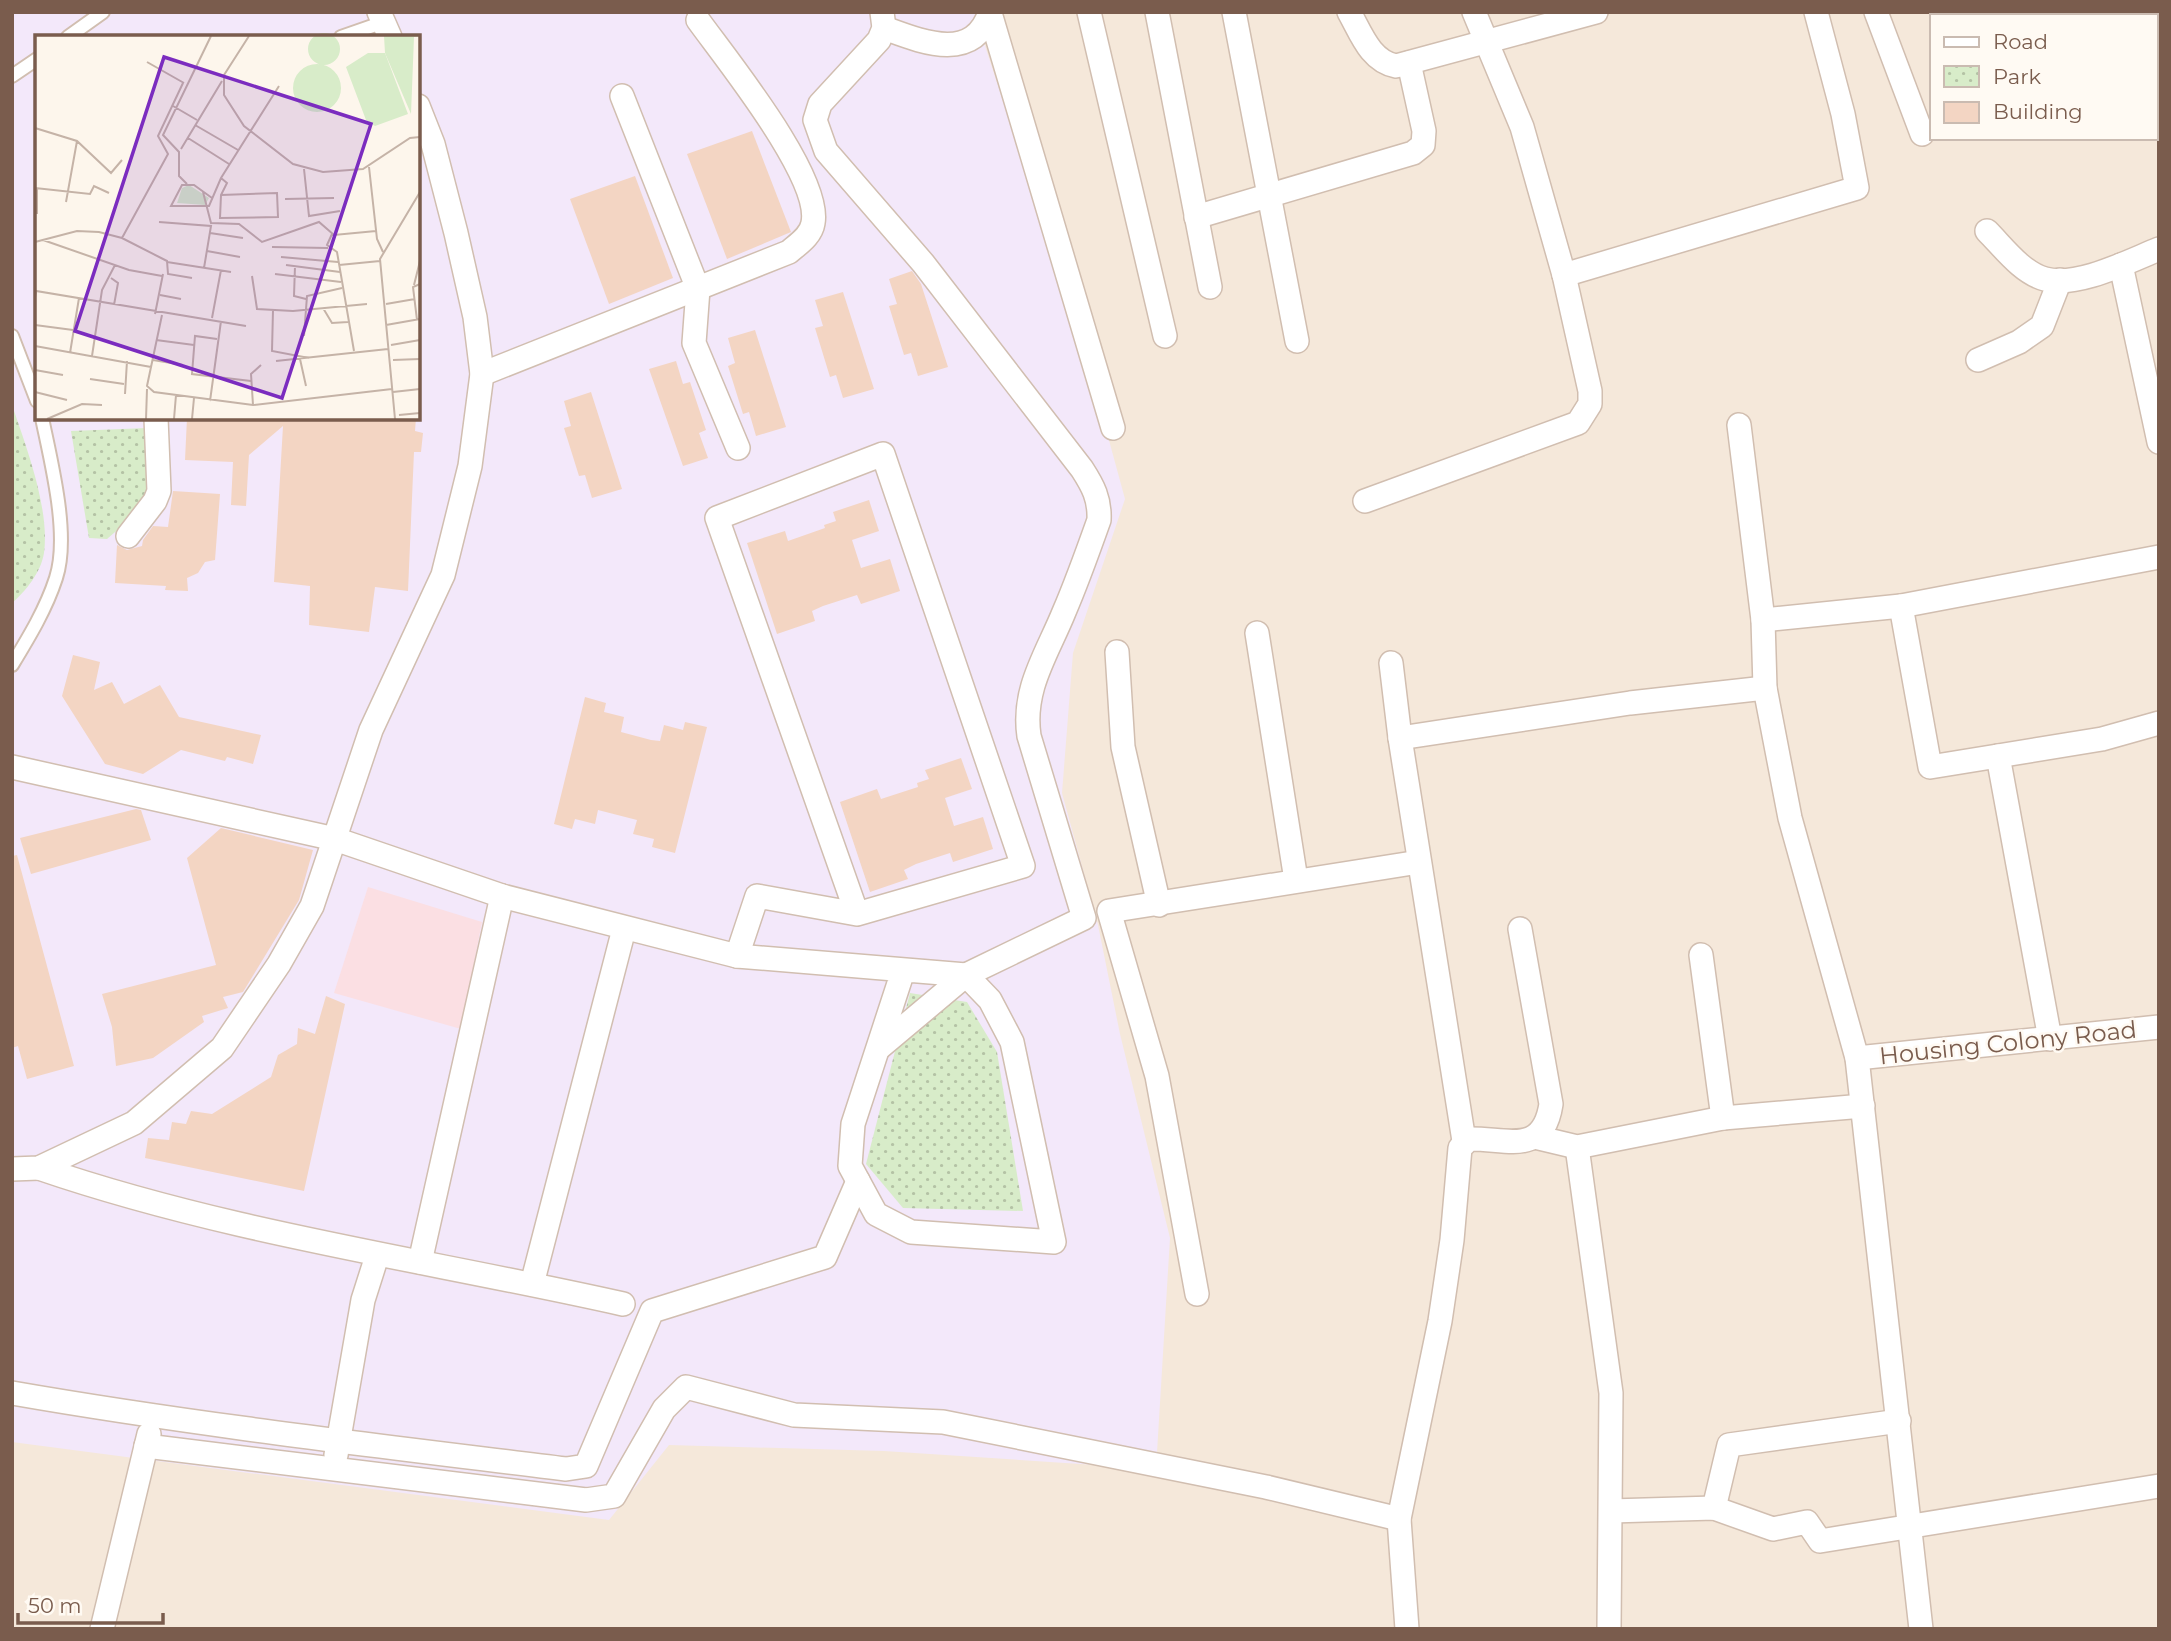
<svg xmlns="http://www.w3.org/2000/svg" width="2171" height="1641" font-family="Montserrat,sans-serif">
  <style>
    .residential { fill: #f5e8da; fill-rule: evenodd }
    .education { fill: #f3e8fa; fill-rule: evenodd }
    .medical { fill: #fbdfe3 }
    .park { fill: url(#park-dots) }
    .building { fill: #f3d5c3 }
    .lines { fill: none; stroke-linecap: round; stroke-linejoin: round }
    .service-casing { stroke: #d1beb0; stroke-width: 16 }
    .minor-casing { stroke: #d1beb0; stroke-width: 26 }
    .service { stroke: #fff; stroke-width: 12 }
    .minor { stroke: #fff; stroke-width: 23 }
    .labels { text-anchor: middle; stroke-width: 5; stroke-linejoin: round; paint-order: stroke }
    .street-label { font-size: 24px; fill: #7a5c4d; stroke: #fffaf3 }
    .inset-road { fill: none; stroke: #c5b3a7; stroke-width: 2 }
    .view { fill: #7b2cbf; fill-opacity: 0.15; stroke: #7b2cbf; stroke-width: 3.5 }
    .inset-edge { fill: none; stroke: #7a5c4d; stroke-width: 3.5 }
  </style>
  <defs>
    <pattern id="park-dots" width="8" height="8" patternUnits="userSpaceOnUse" patternTransform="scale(1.75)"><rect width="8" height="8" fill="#d8ecc9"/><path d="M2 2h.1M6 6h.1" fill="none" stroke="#b4c2a5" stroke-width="1.8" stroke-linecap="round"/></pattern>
  </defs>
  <rect width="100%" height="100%" fill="#fdf6ec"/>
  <!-- residential -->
  <path class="residential" d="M12 12H2159V1629H12ZM1931 16H2155V138H1931ZM37 37H418V418H37Z"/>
  <!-- education -->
  <path class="education" d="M12 12H974L1016 141 1055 242 1125 499 1073 653 1062 793 1098 925 1120 1034 1170 1238 1156 1469 884 1451 669 1445 609 1520 12 1442ZM37 37H418V418H37Z"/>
  <!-- medical -->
  <path class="medical" d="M368 887 482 922 461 1029 334 993Z"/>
  <!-- park -->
  <g class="park">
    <path d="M12 405C26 446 50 509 44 553 41 572 26 591 12 603Z"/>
    <path d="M147 428 151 501 107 539 89 538 71 431Z"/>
    <path d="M910 993 967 1002 997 1052 1023 1211 903 1208 866 1164Z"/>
  </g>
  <!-- building -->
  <g class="building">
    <path d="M752 131 791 232 727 259 687 154Z"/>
    <path d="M635 176 673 278 609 304 570 199Z"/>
    <path d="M912 271 921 284 948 367 918 376 911 353 904 355 889 306 897 304 889 279Z"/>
    <path d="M843 292 874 389 843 398 836 375 830 377 815 328 823 326 815 300Z"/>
    <path d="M755 330 786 427 756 436 749 412 743 414 728 366 735 363 728 338Z"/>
    <path d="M676 361 683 384 690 382 706 430 699 433 708 458 683 466 649 369Z"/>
    <path d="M591 392 622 489 592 498 585 475 579 476 564 428 571 426 564 401Z"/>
    <path d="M187 418H416L415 431 423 433 421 452H414L408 591 375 587 369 632 309 625 310 586 274 582 283 426 249 455 246 506 231 505 233 462 185 460Z"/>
    <path d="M173 491 220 494 215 560 205 562 198 573 187 578 188 591 165 590 166 586 115 583 117 545 127 550 142 546 143 540 153 526 168 527Z"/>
    <path d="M869 500 879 531 852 540 861 568 890 559 900 591 861 604 857 595 823 606 812 611 815 621 777 634 747 543 785 531 788 541 825 528 824 525 836 521 833 512Z"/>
    <path d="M73 655 100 662 94 690 112 682 124 704 160 685 179 717 261 735 253 764 227 757 225 761 181 750 143 774 105 764 62 696Z"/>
    <path d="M585 697 606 703 604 712 624 717 621 732 651 740 660 741 664 725 683 730 685 722 707 727 675 853 652 847 654 839 633 834 637 820 598 810 595 824 575 819 572 829 554 824Z"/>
    <path d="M961 758 972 789 945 798 954 826 983 817 993 849 953 862 950 853 916 864 904 870 908 879 870 892 840 802 877 789 881 799 918 787 917 783 929 779 925 770Z"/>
    <path d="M136 809 141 810 151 840 31 874 20 838Z"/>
    <path d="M221 828 313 850 299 900 243 992 223 997 228 1008 202 1016 204 1022 153 1058 116 1066 112 1027 102 994 216 965 187 858Z"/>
    <path d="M17 855 74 1066 27 1079 18 1046 12 1048V856Z"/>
    <path d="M326 996 345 1004 304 1191 145 1158 148 1138 169 1140 172 1122 186 1124 191 1111 212 1114 271 1077 278 1055 297 1044 298 1028 315 1034Z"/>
  </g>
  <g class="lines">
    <!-- service casing -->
    <g class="service-casing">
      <g id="service">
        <path d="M68 37 103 12"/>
        <path d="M341 37 384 22"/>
        <path d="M12 76 37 59"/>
        <path d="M12 336 37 401"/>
        <path d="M12 665C29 637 46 609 56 578 70 535 51 462 42 418"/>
      </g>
    </g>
    <!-- minor casing -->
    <g class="minor-casing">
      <g id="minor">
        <path d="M379 12 390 37"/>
        <path d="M1089 12 1165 336"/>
        <path d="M1157 12 1210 287"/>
        <path d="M1234 12 1297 341"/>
        <path d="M1349 12C1361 33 1370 61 1396 66L1596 12"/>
        <path d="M1876 12 1922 134"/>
        <path d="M990 13 1113 428"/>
        <path d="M884 28C920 41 973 64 990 12"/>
        <path d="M622 96 698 289 694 343 738 448"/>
        <path d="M1196 217 1413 153 1423 145 1424 131 1409 63"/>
        <path d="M1987 231C2003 247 2022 273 2045 279 2077 288 2129 261 2159 249"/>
        <path d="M2121 265 2159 442"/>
        <path d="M1564 275 1857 188 1843 114 1816 12"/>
        <path d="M1978 360 2019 342 2042 326 2060 280"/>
        <path d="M482 374 789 252C798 244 811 236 813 223 822 177 726 59 698 20"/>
        <path d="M1739 425 1763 620 1765 688 1790 818 1857 1058 1921 1629"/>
        <path d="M1365 501 1578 423 1590 404V391L1564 275 1522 127 1474 12"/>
        <path d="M128 536 155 501 159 491 156 418"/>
        <path d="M1901 606 1930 767 2102 739 2159 723"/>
        <path d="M1763 620 1901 606 2159 557"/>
        <path d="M1257 633 1296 880"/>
        <path d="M1117 652 1123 747 1159 905"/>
        <path d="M1391 663 1400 738 1464 1141"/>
        <path d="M1400 738 1630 703 1765 688"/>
        <path d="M1998 756 2050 1039"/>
        <path d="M12 767 335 839 502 896 737 956 966 975 990 1000 1012 1042 1054 1242 911 1232 876 1214 850 1166 853 1124 903 971"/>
        <path d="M1701 955 1723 1118"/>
        <path d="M737 956 757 896 857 914 1023 866 883 454 717 518 857 914"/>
        <path d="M879 1048 966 975 1084 918 1029 736C1022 689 1047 654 1064 612 1077 582 1088 551 1099 520 1100 499 1093 486 1082 469L923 263 826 151 815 120 820 104 879 40 884 28 882 12"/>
        <path d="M1857 1058 2159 1027"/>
        <path d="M1535 1137 1577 1147 1723 1118 1863 1106"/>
        <path d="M1577 1147 1611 1393 1609 1629"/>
        <path d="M39 1168C229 1233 427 1260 623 1304"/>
        <path d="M12 1169 39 1168 134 1123 222 1048 279 964 312 906 371 730 443 575 470 466 482 374 475 317 456 233 433 144 418 106"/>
        <path d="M420 1262 502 896"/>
        <path d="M532 1284 624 929"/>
        <path d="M1197 1294 1157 1076 1109 911 1419 862"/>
        <path d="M12 1393C196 1425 381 1446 566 1469L586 1466 652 1311 825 1257 858 1181"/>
        <path d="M146 1446 586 1500 614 1496 664 1409 686 1387 794 1415 943 1422 1266 1487 1399 1519"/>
        <path d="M336 1455 363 1300 377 1256"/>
        <path d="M1714 1508 1729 1445 1899 1421"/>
        <path d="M1611 1511 1714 1508 1773 1529 1807 1522 1820 1541 2159 1486"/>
        <path d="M102 1629 149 1434"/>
        <path d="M1407 1629 1399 1519 1440 1321 1452 1240 1460 1148 1469 1139C1506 1138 1543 1157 1551 1104L1520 929"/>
      </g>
    </g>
    <!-- service -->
    <use href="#service" class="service"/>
    <!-- minor -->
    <use href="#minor" class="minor"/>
  </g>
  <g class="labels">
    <!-- street labels -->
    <g class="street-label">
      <text transform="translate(2008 1043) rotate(-6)" y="8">Housing Colony Road</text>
    </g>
  </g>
  <!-- overview -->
  <g transform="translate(35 35)">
    <rect width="385" height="385" fill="#fdf6ec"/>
    <path d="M349 1H385L379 2 376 79 350 18Z" fill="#d8ecc9"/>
    <path d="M273 14a16 16 0 1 1 32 0a16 16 0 1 1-32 0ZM333 18H350L373 79 340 91 331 85 311 32ZM258 53a24 24 0 1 1 48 0a24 24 0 1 1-48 0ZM154 150 174 163 170 170 142 168 147 153Z" fill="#d8ecc9"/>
    <path class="inset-road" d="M214 1 189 40V60L209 91 258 129 288 137 328 134 375 103 385 102M112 27 149 48M138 71 162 85M160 90 203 115M0 93 42 106 76 138 87 125M153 103 194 129M146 114 187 46M334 132 342 204 348 217M269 134 274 181 305 176M186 143 192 148 186 160 185 183 243 182 242 158 186 160M152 149 144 141V117L128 100 176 1M0 153 55 159 59 151 74 158M168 157 176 188 204 189 227 207 284 187 299 200 341 196M177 163 159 150H147L136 171H174L186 143 244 51M250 164 299 163M31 167 42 106M2 179V153M124 187 176 191 169 233M175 198 208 203M297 199 292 210 302 217 319 316M87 203 133 119 123 101 148 48M8 205 94 235 127 241M0 207 42 196 64 197 87 203 132 226 133 239 157 243M237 212 293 213M172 216 205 222M246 222 303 227M132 227 196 237M251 230 305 237M304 230 345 226M260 231 259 261 271 264M240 239 306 247M217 241 222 274 258 276 332 269M76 243 83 248 79 270M379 250 385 226M125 260 146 264M0 262 1 256 211 291M351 269 380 264M288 273 297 288 313 287M238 275 237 316 274 323M120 279 128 239M127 280 112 351 119 357 218 370 357 354M177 283 186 235M382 285 378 252 385 249M0 290 38 295M351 290 385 284M269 301 272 261 307 253M182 304 160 301 157 339 216 346M121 305 159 310M356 310 385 305M0 311 116 332M35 318 44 263M57 321 67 255 80 230M265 324 271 351M118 325 148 330M358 325 385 324M241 326 353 314M0 335 28 340M55 344 89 349M0 357 32 365M358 357 385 354M90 359 92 326M175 366 186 286M218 370 216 339 226 330M364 380 385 378M12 384 47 369 67 370M111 384 112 354M139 384 141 360M157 384 159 363M360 384 345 224 385 157"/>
    <path class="view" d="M129 22 336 89 247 363 40 296Z"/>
    <rect width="385" height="385" class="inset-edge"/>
  </g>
  <!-- border -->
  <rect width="2171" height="1641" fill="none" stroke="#7a5c4d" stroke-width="28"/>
  <!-- legend -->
  <rect x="1930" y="14" width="228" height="126" fill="#fffaf3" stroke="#cabbb1" stroke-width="2"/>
  <rect x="1944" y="37" width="35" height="10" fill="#ffffff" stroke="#cabbb1" stroke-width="2"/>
  <text x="1993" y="49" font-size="21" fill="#7a5c4d">Road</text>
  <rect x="1944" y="66" width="35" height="21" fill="url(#park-dots)" stroke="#cabbb1" stroke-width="2"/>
  <text x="1993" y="84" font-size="21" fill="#7a5c4d">Park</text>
  <rect x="1944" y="102" width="35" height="21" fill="#f3d5c3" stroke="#cabbb1" stroke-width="2"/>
  <text x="1993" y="119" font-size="21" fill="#7a5c4d">Building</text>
  <!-- scale -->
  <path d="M18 1613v10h145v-10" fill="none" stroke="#7a5c4d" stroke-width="3.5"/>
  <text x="28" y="1613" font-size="21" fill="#7a5c4d" stroke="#fffaf3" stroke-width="5" paint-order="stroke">50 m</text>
</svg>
